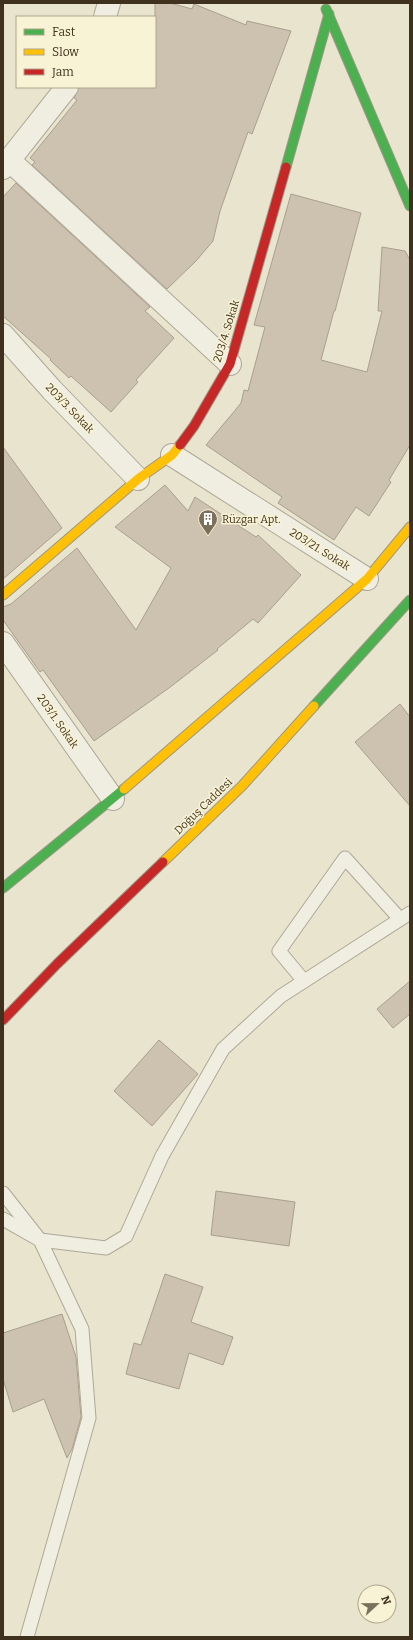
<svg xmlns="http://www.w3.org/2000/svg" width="413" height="1640" font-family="Bitter,serif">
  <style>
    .building { fill: #ccc2af; stroke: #a99f8d }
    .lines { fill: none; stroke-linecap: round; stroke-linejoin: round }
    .lane-casing { stroke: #aea897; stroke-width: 15 }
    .street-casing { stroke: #aea897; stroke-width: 24 }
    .fast-casing { stroke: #9d9887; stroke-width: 11 }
    .slow-casing { stroke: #9d9887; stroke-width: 11 }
    .jam-casing { stroke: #9d9887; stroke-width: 11 }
    .lane { stroke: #f0ede1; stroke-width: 13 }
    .street { stroke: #f0ede1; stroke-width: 22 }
    .fast { stroke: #4caf50; stroke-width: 9 }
    .slow { stroke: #ffc107; stroke-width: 9 }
    .jam { stroke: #c62828; stroke-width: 9 }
    .labels { text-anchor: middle; stroke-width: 3; stroke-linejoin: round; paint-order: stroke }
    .street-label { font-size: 11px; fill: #3f311e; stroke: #f9f3d5 }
    .poi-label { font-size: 11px; fill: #3f311e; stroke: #f9f3d5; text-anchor: start }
  </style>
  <rect width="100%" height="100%" fill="#e8e4ce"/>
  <!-- building -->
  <g class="building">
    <path d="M155 3H170L192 9 194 4 246 25 247 21 291 31 252 134 248 132 220 211 213 241 196 261 167 289 32 165 35 162 30 158 77 100 74 98 79 87H155Z"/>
    <path d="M16 183 150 307 145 311 174 338 136 380 138 382 111 412 71 376 69 378 50 360 51 359 3 316V197Z"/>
    <path d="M291 194 361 213 335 311H334L321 360 367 372 382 311H378L382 247 405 251 410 260V445L389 480 391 482 369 516 356 507 334 540 278 503 282 497 206 445 232 414 241 403 244 390 248 391 265 327 254 325Z"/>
    <path d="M3 447 62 528 3 579Z"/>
    <path d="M165 485 188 511 195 497 256 537 258 535 301 575 258 623 253 619 217 649 218 650 169 688 94 741 43 670 40 672 3 620V607L11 604 77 548 136 630 171 568 115 527Z"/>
    <path d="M400 704 410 717V806L355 742Z"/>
    <path d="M410 981V1014L393 1028 377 1009Z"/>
    <path d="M159 1040 198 1074 152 1126 114 1091Z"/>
    <path d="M216 1191 295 1202 289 1246 211 1235Z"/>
    <path d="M165 1274 203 1287 191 1322 233 1337 223 1365 189 1353 179 1389 126 1374 134 1343 141 1345Z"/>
    <path d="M62 1314 76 1357 81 1417 72 1449 67 1458 44 1399 13 1412 3 1379V1333Z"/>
  </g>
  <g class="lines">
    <!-- lane casing -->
    <g class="lane-casing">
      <g id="lane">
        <path d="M304 981 279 951 345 858 400 919"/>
        <path d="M3 1193 40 1240 82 1329 89 1418 27 1637"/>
        <path d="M3 1219 40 1240 106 1248 126 1236 162 1156 223 1049 281 996 410 913"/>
      </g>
    </g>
    <!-- street casing -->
    <g class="street-casing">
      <g id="street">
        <path d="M105 17 109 3"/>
        <path d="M9 160 230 364"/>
        <path d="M3 168 67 87"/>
        <path d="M3 335 52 390 138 479"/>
        <path d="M172 455 367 579"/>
        <path d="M3 643 113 799"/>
      </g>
    </g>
    <!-- fast casing -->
    <g class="fast-casing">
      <g id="fast">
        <path d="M326 9 410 206"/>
        <path d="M286 167 329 14"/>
        <path d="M314 706 410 600"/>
        <path d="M3 888 124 789"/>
      </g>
    </g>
    <!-- slow casing -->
    <g class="slow-casing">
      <g id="slow">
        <path d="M3 595 138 479 172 455 180 445"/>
        <path d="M124 789 367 579 410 527"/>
        <path d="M163 862 242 786 314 706"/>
      </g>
    </g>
    <!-- jam casing -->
    <g class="jam-casing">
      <g id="jam">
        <path d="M180 445 194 426 230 364 286 167"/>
        <path d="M3 1020 57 964 163 862"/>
      </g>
    </g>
    <!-- lane -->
    <use href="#lane" class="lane"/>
    <!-- street -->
    <use href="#street" class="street"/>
    <!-- fast -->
    <use href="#fast" class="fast"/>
    <!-- slow -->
    <use href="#slow" class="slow"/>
    <!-- jam -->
    <use href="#jam" class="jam"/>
  </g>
  <!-- icons -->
  <defs>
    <g id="building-pin" transform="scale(1)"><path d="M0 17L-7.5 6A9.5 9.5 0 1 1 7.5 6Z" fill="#7a705c" stroke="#f9f3d5"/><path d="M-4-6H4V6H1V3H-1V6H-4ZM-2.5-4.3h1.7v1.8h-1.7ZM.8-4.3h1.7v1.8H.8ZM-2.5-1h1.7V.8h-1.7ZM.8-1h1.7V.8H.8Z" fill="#fff"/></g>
  </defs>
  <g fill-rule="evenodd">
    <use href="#building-pin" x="208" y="519"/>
  </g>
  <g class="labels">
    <!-- street labels -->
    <g class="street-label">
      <text transform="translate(226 331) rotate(-73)" y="4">203/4. Sokak</text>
      <text transform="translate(70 408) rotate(46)" y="4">203/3. Sokak</text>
      <text transform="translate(320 549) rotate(32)" y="4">203/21. Sokak</text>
      <text transform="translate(58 721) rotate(55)" y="4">203/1. Sokak</text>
      <text transform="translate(203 806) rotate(-44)" y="4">Doğuş Caddesi</text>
    </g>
    <!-- poi labels -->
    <g class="poi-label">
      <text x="222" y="523">Rüzgar Apt.</text>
    </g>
  </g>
  <!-- border -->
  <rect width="413" height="1640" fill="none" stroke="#3f311e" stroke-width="8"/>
  <!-- legend -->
  <rect x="16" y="16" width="140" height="72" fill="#f9f3d5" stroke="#afa58c"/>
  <rect x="24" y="29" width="20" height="6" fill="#4caf50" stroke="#afa58c"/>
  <text x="52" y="36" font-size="12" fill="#3f311e">Fast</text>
  <rect x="24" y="49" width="20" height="6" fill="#ffc107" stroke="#afa58c"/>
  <text x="52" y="56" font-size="12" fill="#3f311e">Slow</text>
  <rect x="24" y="69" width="20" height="6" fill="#c62828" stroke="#afa58c"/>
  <text x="52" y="76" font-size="12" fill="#3f311e">Jam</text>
  <!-- north arrow -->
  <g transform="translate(377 1604) rotate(68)"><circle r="19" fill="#f9f3d5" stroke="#afa58c"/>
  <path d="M0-3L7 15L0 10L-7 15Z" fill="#7a705c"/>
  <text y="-6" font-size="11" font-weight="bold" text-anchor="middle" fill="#3f311e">N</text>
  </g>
</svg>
